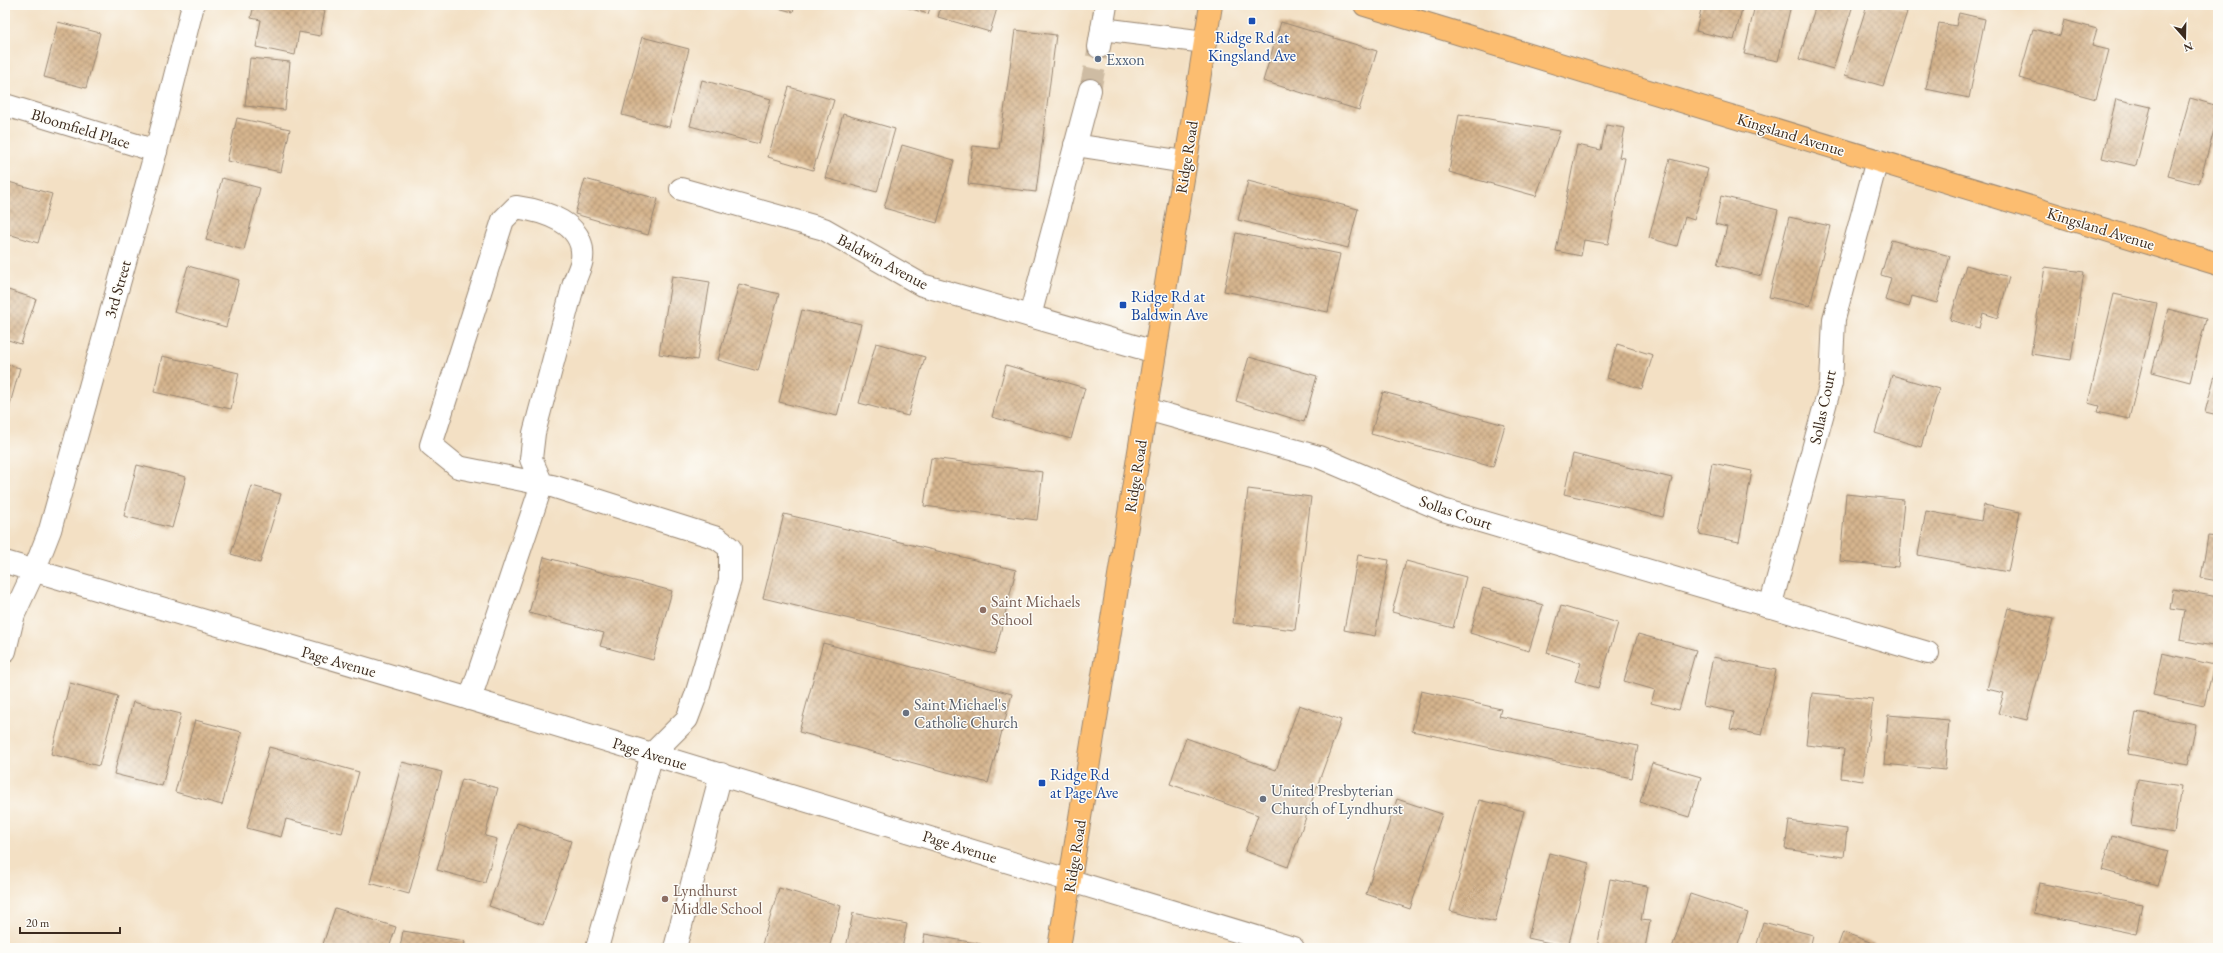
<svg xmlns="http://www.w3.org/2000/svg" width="2223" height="953" font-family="'EB Garamond',serif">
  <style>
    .building { fill: url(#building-cross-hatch) }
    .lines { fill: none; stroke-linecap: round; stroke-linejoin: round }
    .minor-tunnel { stroke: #cebca3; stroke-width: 22; stroke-dasharray: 22 11; stroke-linecap: butt }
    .minor-casing { stroke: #978571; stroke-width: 24 }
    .major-casing { stroke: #978571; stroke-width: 24 }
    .minor { stroke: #fff; stroke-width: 22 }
    .major { stroke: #fcbd6f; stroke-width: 22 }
    .transit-dot { fill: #1a4fb4; stroke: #fdfcf7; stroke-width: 1.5 }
    .service-dot { fill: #5c6f8a; stroke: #fdfcf7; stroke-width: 1.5 }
    .education-dot { fill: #8d6e63; stroke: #fdfcf7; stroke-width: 1.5 }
    .worship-dot { fill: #6b7280; stroke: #fdfcf7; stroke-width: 1.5 }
    .labels { text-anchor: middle; stroke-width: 3; stroke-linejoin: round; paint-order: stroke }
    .transit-label { font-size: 16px; fill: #164399; stroke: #fdfcf7; text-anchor: start }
    .service-label { font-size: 16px; fill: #4e5e75; stroke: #fdfcf7; text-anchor: start }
    .street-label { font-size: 16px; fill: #3b2a1e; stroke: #fdfcf7 }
    .education-label { font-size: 16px; fill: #785e54; stroke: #fdfcf7; text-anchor: start }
    .worship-label { font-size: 16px; fill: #5b616d; stroke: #fdfcf7; text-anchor: start }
  </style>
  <defs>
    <pattern id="building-cross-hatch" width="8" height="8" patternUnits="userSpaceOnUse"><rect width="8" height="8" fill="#d6b58e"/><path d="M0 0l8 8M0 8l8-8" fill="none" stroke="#af9373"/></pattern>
  </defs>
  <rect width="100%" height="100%" fill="#fdfcf7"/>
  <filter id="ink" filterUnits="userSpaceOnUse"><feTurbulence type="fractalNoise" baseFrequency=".025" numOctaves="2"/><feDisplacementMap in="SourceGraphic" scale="8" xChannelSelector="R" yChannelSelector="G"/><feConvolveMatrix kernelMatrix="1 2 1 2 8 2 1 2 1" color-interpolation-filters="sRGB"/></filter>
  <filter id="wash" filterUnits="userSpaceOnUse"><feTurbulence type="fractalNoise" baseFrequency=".012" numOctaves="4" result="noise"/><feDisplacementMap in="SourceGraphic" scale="16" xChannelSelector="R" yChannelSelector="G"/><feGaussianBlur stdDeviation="0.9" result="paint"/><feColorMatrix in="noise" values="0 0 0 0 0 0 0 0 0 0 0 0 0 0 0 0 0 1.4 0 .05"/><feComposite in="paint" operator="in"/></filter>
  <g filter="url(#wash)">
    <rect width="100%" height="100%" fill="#f3e0c4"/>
    <g id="blocks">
      <!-- building -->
      <g class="building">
        <path d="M254 5H291L325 11 320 36 299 32 295 55 256 47 261 20 251 18Z"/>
        <path d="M766 5H795L793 12Z"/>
        <path d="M899 5H931L928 14Z"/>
        <path d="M941 5H998L990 32 938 17Z"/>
        <path d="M1702 5H1743L1734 40 1696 31Z"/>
        <path d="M1755 5H1791L1778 61 1744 54Z"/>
        <path d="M1816 5H1853L1833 69 1799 59Z"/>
        <path d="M1867 5H1885L1907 12 1883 86 1845 75Z"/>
        <path d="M1959 13 1985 19 1969 98 1926 89 1939 23 1956 26Z"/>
        <path d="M2064 20 2097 29 2092 46 2109 50 2096 99 2019 78 2033 29 2060 36Z"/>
        <path d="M58 22 100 33 86 88 44 77Z"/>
        <path d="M1281 22 1377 51 1359 110 1263 81Z"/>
        <path d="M1015 30 1056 35 1036 192 968 184 973 146 999 149Z"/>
        <path d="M642 37 689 49 669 127 622 115Z"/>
        <path d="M250 58 290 62 285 110 245 106Z"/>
        <path d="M702 80 771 99 759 144 690 126Z"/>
        <path d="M789 87 834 100 813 170 768 157Z"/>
        <path d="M2190 98 2218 106V116L2199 184 2168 176Z"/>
        <path d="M2116 99 2151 107 2136 166 2102 158Z"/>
        <path d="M843 114 895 129 877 192 825 178Z"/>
        <path d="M1459 114 1560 131 1536 196 1449 172Z"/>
        <path d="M237 118 290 129 281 172 227 161Z"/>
        <path d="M1606 125 1625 128 1619 157 1625 158 1608 244 1584 240 1581 256 1556 251 1577 145 1601 150Z"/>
        <path d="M902 145 954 160 937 223 884 208Z"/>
        <path d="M1670 159 1708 169 1694 220 1685 217 1677 246 1649 238Z"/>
        <path d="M222 178 260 188 244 250 206 240Z"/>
        <path d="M585 179 658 199 648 235 575 214Z"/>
        <path d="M5 181 52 194 38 243 5 233Z"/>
        <path d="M1248 181 1358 209 1348 248 1238 220Z"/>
        <path d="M1721 196 1778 210 1761 276 1717 265 1727 227 1715 224Z"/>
        <path d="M1789 217 1830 226 1810 306 1769 297Z"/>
        <path d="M1236 233 1340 254 1328 312 1224 291Z"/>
        <path d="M1891 240 1950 256 1937 303 1912 296 1909 307 1885 300 1891 278 1881 275Z"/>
        <path d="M1966 265 2009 277 1998 318 1983 313 1979 328 1950 320Z"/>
        <path d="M188 266 239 280 226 327 174 312Z"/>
        <path d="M2045 267 2084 272 2071 360 2031 354Z"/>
        <path d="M672 276 710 282 697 360 659 354Z"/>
        <path d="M739 284 779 294 758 371 718 360Z"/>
        <path d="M5 289 36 299 21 344 5 339Z"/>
        <path d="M2114 294 2157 304 2129 419 2097 412 2099 406 2088 403Z"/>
        <path d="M2168 309 2206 319 2190 382 2152 372Z"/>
        <path d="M802 310 861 324 837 416 779 402Z"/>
        <path d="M876 343 925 357 908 416 859 403Z"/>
        <path d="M1617 344 1653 355 1642 389 1607 378Z"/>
        <path d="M162 356 239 373 231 409 154 392Z"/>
        <path d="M1249 357 1317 376 1304 422 1236 401Z"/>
        <path d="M5 364 20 368 5 422Z"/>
        <path d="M2218 364V415L2205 412Z"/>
        <path d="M1006 365 1085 388 1071 439 992 417Z"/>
        <path d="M1892 375 1939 389 1921 447 1875 433Z"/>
        <path d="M1383 392 1505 425 1493 467 1371 434Z"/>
        <path d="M1573 454 1672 478 1663 517 1564 494Z"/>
        <path d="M931 458 1043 472 1037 520 924 506Z"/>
        <path d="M1712 463 1752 471 1739 542 1699 534Z"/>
        <path d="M137 465 186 477 172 528 124 516Z"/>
        <path d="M252 486 281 494 260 563 231 554Z"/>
        <path d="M1248 489 1311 497 1295 630 1233 623Z"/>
        <path d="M1846 494 1904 500 1898 567 1840 561Z"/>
        <path d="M1984 505 2020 512 2008 572 1918 555 1926 511 1981 521Z"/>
        <path d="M784 514 1016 570 995 654 763 598Z"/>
        <path d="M2208 536 2218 537V581L2201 578Z"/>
        <path d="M1358 555 1389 560 1375 636 1344 630Z"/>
        <path d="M544 557 672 591 653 660 600 646 604 633 529 613Z"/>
        <path d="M1406 561 1466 577 1453 628 1392 612Z"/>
        <path d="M1483 588 1543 605 1529 651 1470 633Z"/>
        <path d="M2173 589 2218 597V647L2180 640 2185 611 2170 609Z"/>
        <path d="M1561 606 1618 623 1598 688 1575 681 1581 663 1547 653Z"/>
        <path d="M2008 608 2053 619 2027 720 1998 713 2004 693 1987 689Z"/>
        <path d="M1638 634 1696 650 1679 710 1651 703 1655 690 1624 681Z"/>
        <path d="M823 643 1012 694 988 783 799 732Z"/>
        <path d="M2162 653 2214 665 2204 706 2153 695Z"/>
        <path d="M1713 657 1776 670 1762 735 1730 729 1734 712 1703 706Z"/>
        <path d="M70 683 118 696 99 766 51 754Z"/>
        <path d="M1421 691 1501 709 1499 716 1638 746 1632 778 1412 731Z"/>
        <path d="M1812 693 1873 699 1863 781 1841 778 1844 749 1806 745Z"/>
        <path d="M133 702 181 714 162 786 114 774Z"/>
        <path d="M1299 705 1341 720 1288 867 1245 851 1258 815 1170 784 1186 738 1276 770Z"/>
        <path d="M2136 713 2196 724 2188 765 2128 754Z"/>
        <path d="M1888 715 1949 720 1945 770 1884 764Z"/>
        <path d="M195 720 242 732 222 805 175 792Z"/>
        <path d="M269 747 359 772 342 833 286 819 281 837 247 828Z"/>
        <path d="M402 762 442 772 409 894 370 883Z"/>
        <path d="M1652 763 1701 777 1689 817 1640 802Z"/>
        <path d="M462 779 498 788 485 836 497 839 485 883 437 870Z"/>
        <path d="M2138 779 2181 786 2174 833 2131 826Z"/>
        <path d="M1397 799 1442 814 1410 909 1366 894Z"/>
        <path d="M1479 800 1524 811 1495 922 1450 911Z"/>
        <path d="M1789 821 1847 829 1844 857 1785 849Z"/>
        <path d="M517 823 571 841 543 925 489 906Z"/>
        <path d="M2112 835 2168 851 2158 886 2102 870Z"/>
        <path d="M1549 853 1589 863 1568 947 1528 938Z"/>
        <path d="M1610 879 1647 886 1641 920 1650 921 1645 948H1597Z"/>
        <path d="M2039 883 2142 904 2136 934 2033 913Z"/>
        <path d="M779 888 841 906 829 948H761Z"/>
        <path d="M1690 894 1748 913 1737 948H1672Z"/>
        <path d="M335 908 396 927 389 948H337L323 944Z"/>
        <path d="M853 913 907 924 902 948H846Z"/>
        <path d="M1763 922 1813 935 1810 948H1756Z"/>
        <path d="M403 931 465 941 464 948H400Z"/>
        <path d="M1843 932 1875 944 1874 948H1837Z"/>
        <path d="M925 934 981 944 980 948H922Z"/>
      </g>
    </g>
  </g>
  <g filter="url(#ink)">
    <use href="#blocks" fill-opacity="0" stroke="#978571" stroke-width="1"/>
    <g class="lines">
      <!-- minor-tunnel -->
      <path class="minor-tunnel" d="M1090 90 1099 47"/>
      <!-- minor casing -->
      <g class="minor-casing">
        <g id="minor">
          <path d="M1102 29 1205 42"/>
          <path d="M1099 47 1106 5"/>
          <path d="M5 105 156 151"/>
          <path d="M1075 145 1185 162"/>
          <path d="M681 189 824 229 922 285 1155 352"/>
          <path d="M1030 316 1090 90"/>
          <path d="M1146 409 1319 457 1443 510 1928 653"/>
          <path d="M5 562 470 699 1293 948"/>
          <path d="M1770 607 1831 383 1834 319 1877 160"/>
          <path d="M5 651 14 614 34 571 50 530 156 151 193 5"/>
          <path d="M470 699 542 484 531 459 534 433 574 283C576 276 581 267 582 259 586 223 544 211 516 207L503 220 431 445 458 467 542 484 552 486 717 538 730 548V580L696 695 687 719 652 754 597 948"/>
          <path d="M675 948 721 774"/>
        </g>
      </g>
      <!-- major casing -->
      <g class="major-casing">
        <g id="major">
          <path d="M1365 5 2218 264"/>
          <path d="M1059 948 1211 5"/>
        </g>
      </g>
      <!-- minor -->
      <use href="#minor" class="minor"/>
      <!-- major -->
      <use href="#major" class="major"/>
    </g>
  </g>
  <!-- markers -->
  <g class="transit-dot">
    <rect x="1248" y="17" width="8" height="8" rx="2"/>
    <rect x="1119" y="301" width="8" height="8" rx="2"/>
    <rect x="1038" y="779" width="8" height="8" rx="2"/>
  </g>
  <circle class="service-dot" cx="1098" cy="59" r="4"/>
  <g class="education-dot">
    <circle cx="983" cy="610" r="4"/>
    <circle cx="665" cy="899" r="4"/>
  </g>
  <g class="worship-dot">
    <circle cx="906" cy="713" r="4"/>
    <circle cx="1263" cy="799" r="4"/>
  </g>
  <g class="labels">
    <!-- transit labels -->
    <g class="transit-label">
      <text x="1252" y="43" text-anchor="middle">Ridge Rd at<tspan x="1252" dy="18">Kingsland Ave</tspan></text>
      <text x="1131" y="302">Ridge Rd at<tspan x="1131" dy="18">Baldwin Ave</tspan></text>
      <text x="1050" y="780">Ridge Rd<tspan x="1050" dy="18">at Page Ave</tspan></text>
    </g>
    <!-- service labels -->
    <g class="service-label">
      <text x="1106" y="65">Exxon</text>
    </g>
    <!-- street labels -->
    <g class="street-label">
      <text transform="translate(81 128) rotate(17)" y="6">Bloomfield Place</text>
      <text transform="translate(1791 134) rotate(17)" y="6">Kingsland Avenue</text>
      <text transform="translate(1186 157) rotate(-81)" y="6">Ridge Road</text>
      <text transform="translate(2101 228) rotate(17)" y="6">Kingsland Avenue</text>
      <text transform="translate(883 261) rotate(28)" y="6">Baldwin Avenue</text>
      <text transform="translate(117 289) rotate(-74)" y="6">3rd Street</text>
      <text transform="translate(1822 407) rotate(-78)" y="6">Sollas Court</text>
      <text transform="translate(1135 476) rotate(-81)" y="6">Ridge Road</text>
      <text transform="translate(1456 512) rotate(19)" y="6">Sollas Court</text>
      <text transform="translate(339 661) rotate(16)" y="6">Page Avenue</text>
      <text transform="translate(650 753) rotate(17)" y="6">Page Avenue</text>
      <text transform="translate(960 846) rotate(17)" y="6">Page Avenue</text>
      <text transform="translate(1074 856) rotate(-81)" y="6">Ridge Road</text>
    </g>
    <!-- education labels -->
    <g class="education-label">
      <text x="991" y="607">Saint Michaels<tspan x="991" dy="18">School</tspan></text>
      <text x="673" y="896">Lyndhurst<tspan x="673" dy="18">Middle School</tspan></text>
    </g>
    <!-- worship labels -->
    <g class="worship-label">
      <text x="914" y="710">Saint Michael's<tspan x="914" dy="18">Catholic Church</tspan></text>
      <text x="1271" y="796">United Presbyterian<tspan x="1271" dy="18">Church of Lyndhurst</tspan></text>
    </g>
  </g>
  <!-- margin -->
  <rect width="2223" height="953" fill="none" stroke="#fdfcf7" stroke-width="20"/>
  <!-- north arrow -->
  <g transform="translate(2185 38) rotate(160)" stroke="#fdfcf7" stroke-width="3" paint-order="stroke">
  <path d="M0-3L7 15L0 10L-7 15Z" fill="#3b2a1e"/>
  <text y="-6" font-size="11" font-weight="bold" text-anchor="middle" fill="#3b2a1e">N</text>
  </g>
  <!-- scale -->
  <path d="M20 927v6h100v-6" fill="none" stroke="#3b2a1e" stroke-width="2"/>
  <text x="26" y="927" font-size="12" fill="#3b2a1e" stroke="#fdfcf7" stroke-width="3" paint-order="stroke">20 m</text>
</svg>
